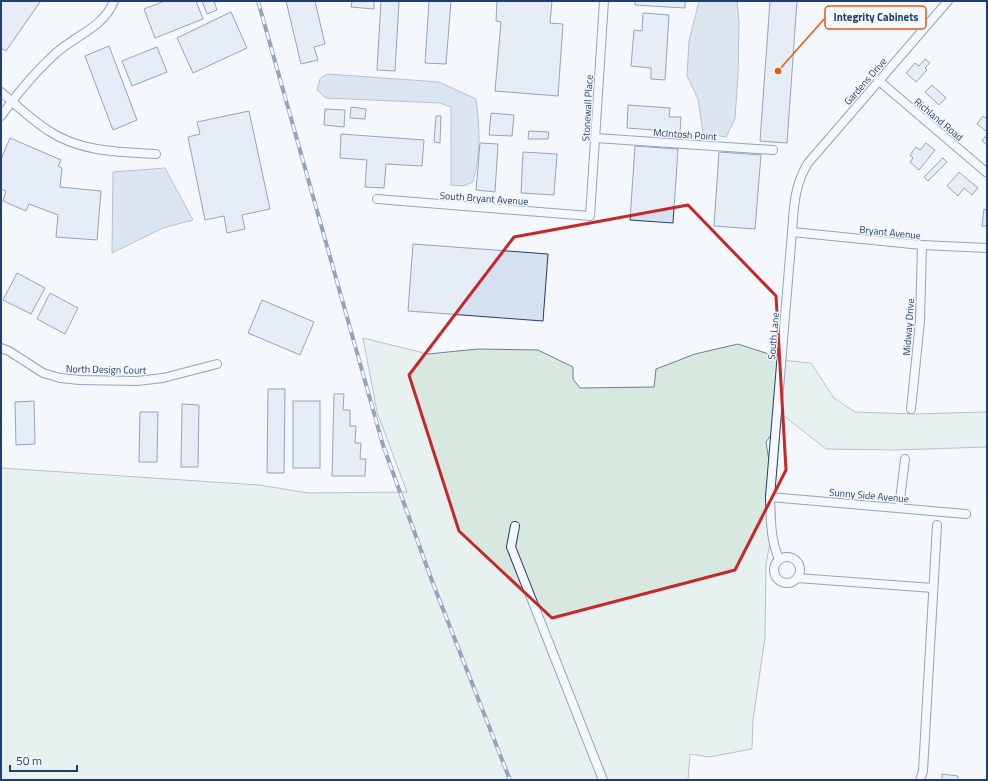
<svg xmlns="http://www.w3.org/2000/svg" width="988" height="781" font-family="'Titillium Web',sans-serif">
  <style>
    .green { fill: #d7e8df; stroke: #687fa3 }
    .water { fill: #bed0e5; stroke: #687fa3 }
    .building { fill: #d5e0f0; stroke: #1d3f73 }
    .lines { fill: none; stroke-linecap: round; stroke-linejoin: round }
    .street-casing { stroke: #1d3f73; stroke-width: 10 }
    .street { stroke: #f4f7fb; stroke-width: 8 }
    .rail-casing { stroke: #1d3f73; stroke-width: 4 }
    .rail { stroke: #f4f7fb; stroke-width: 2.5; stroke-dasharray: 8; stroke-linecap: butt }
    .marked { fill: none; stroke: #c62828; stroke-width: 3; stroke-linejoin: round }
    .labels { text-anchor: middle; stroke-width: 3; stroke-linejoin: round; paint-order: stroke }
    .street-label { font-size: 10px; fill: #1d3f73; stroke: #f4f7fb }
    .leader { fill: none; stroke: #e8590c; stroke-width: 1.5 }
    .callout-dot { fill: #e8590c; stroke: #f4f7fb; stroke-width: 1.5 }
    .callout { fill: #f4f7fb; stroke: #e8590c; stroke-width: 1.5 }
    .callout-label { font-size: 11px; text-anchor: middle; font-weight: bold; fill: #1d3f73 }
  </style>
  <rect width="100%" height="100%" fill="#f4f7fb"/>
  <!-- green -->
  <path class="green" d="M363 338 428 354 478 349 538 350 573 367V379L580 388 654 387 656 369 695 354 738 344 790 361 811 363 834 398 855 412 914 414 987 412V447L895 450 826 449 784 416 766 442 774 492 775 517 766 564 765 637 753 720 752 749 709 757 690 754 688 780H1V468L259 485 308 493 407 492 377 412Z"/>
  <!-- water -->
  <g class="water">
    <path d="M699 1H737L739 23 738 73 735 119 726 137 703 133 698 99 687 76 689 41Z"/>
    <path d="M327 74 439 82 476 99C480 131 481 150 473 182L463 186 451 185V107L440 103 326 98 317 90 320 79Z"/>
    <path d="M165 168 193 220 163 228 112 253 113 172Z"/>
  </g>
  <!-- building -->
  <g class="building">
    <path d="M1 1H38L40 2 6 51 1 48Z"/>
    <path d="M165 1H196L203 19 155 38 144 9Z"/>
    <path d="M202 1H214L217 10 207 14Z"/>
    <path d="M286 1H315L325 44 314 47 318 60 301 64Z"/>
    <path d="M352 1H374V9L351 7Z"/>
    <path d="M381 1H399L395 71 377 70Z"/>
    <path d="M429 1H451L446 64 425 63Z"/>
    <path d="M497 1H552L550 23 563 24 558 96 495 91 501 22 496 21Z"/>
    <path d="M635 1H685V8L635 5Z"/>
    <path d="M770 1H797L787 143 760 141Z"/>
    <path d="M231 12 247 48 193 73 177 38Z"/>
    <path d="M643 13 669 15 665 80 651 79V68L631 66 634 30 642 31Z"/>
    <path d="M109 46 137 120 113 130 85 56Z"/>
    <path d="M157 47 167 72 132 86 122 61Z"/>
    <path d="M925 59 930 63 925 68 927 70 916 82 906 73 915 63 919 66Z"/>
    <path d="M932 85 946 98 939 105 925 92Z"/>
    <path d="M628 105 670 108 669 117H681L680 132 627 128Z"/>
    <path d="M351 107 366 109 365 119 350 118Z"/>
    <path d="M325 109 345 110 344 127 324 125Z"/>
    <path d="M249 111 270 209 242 215 245 229 227 233 224 216 205 220 188 137 200 134 197 122Z"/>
    <path d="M491 113 514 115 512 136 489 135Z"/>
    <path d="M436 116H441L440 143 434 142Z"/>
    <path d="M983 116 987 119V132L977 124Z"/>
    <path d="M529 131 549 132 548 139H528Z"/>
    <path d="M341 134 424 140 422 166 386 164 384 188 365 187 367 160 340 158Z"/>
    <path d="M987 134V145L982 141Z"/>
    <path d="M10 138 61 160 58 166 62 168 60 187 101 191 97 240 56 237 58 215 29 204 26 211 3 201 6 191 1 189V159Z"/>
    <path d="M480 143 498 144 495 192 476 190Z"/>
    <path d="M926 143 935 150 919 170 910 162 913 158 910 155 916 147 920 150Z"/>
    <path d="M635 146 678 149 673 223 630 220Z"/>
    <path d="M523 152 557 154 554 195 521 193Z"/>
    <path d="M719 152 761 155 755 229 714 226Z"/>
    <path d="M943 158 947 162 928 181 924 177Z"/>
    <path d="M959 172 978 188 972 195 964 188 958 196 947 186Z"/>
    <path d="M984 209 987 210V226H982Z"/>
    <path d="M413 244 548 254 543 321 408 311Z"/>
    <path d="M17 273 45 288 31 314 3 300Z"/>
    <path d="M50 293 78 308 65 334 37 319Z"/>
    <path d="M262 300 314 322 300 355 248 333Z"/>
    <path d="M268 389H285L284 473H267Z"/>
    <path d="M334 394H344L343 410H350V426H356L355 443H361L360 459H366L365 476H332Z"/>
    <path d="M34 401 35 444 16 445 15 402Z"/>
    <rect x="293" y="401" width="27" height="67"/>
    <path d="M182 404 199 405 198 467H181Z"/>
    <path d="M140 412H158L157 462H139Z"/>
    <path d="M942 774 958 776V780H942Z"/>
  </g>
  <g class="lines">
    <!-- street casing -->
    <g class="street-casing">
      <g id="street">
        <path d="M878 80 987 173"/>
        <path d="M1 92C16 105 32 120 49 131 80 152 120 152 156 154"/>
        <path d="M1 116C17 94 36 71 56 53 76 35 103 28 114 1"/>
        <path d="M596 138 773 150"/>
        <path d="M377 199 590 216 604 1"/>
        <path d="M792 232 922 245 987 248"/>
        <path d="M1 348 9 351 43 373 60 378 80 380 137 381 163 378 217 364"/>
        <path d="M911 409 920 321 922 245"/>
        <path d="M770 497 966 514"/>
        <path d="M899 508 905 459"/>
        <path d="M515 526 511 547 603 780"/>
        <circle cx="787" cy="570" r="13"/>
        <path d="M779 559C770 539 771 518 770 497L792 232C794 206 794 186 808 163L948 1"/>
        <path d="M797 578 933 588"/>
        <path d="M920 780 923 771 937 525"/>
      </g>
    </g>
    <!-- street -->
    <use href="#street" class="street"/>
    <!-- rail casing -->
    <g class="rail-casing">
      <path id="rail" d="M258 1 383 445 432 581 510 780"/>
    </g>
    <!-- rail -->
    <use href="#rail" class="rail"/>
  </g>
  <!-- marked area -->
  <path d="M0 0H988V781H0ZM688 205 776 296 786 470 735 570 552 618 459 531 409 375 514 237Z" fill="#f4f7fb" fill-opacity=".55" fill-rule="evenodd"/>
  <path class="marked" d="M688 205 776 296 786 470 735 570 552 618 459 531 409 375 514 237Z"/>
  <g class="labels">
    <!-- street labels -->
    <g class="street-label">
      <text transform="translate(865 81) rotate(-49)" y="4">Gardens Drive</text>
      <text transform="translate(587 108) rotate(-87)" y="4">Stonewall Place</text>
      <text transform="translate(939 119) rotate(40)" y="4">Richland Road</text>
      <text transform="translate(685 134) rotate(4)" y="4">McIntosh Point</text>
      <text transform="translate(484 198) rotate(4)" y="4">South Bryant Avenue</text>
      <text transform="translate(890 232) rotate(6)" y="4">Bryant Avenue</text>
      <text transform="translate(908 327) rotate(-86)" y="4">Midway Drive</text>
      <text transform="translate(773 336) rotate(-85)" y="4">South Lane</text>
      <text transform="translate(106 369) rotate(1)" y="4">North Design Court</text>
      <text transform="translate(869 495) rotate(5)" y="4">Sunny Side Avenue</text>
    </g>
  </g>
  <!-- callouts -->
  <path class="leader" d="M778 71L825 18"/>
  <circle class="callout-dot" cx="778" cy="71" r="4"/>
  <rect class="callout" x="825" y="6" width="101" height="23" rx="4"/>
  <g class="callout-label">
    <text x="876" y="21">Integrity Cabinets</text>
  </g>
  <!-- border -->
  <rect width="988" height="781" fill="none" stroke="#1d3f73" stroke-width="4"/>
  <!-- scale -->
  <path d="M10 765v6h67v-6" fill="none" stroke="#1d3f73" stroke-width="2"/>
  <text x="16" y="765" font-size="12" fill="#1d3f73" stroke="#f4f7fb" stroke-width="3" paint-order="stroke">50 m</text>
</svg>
